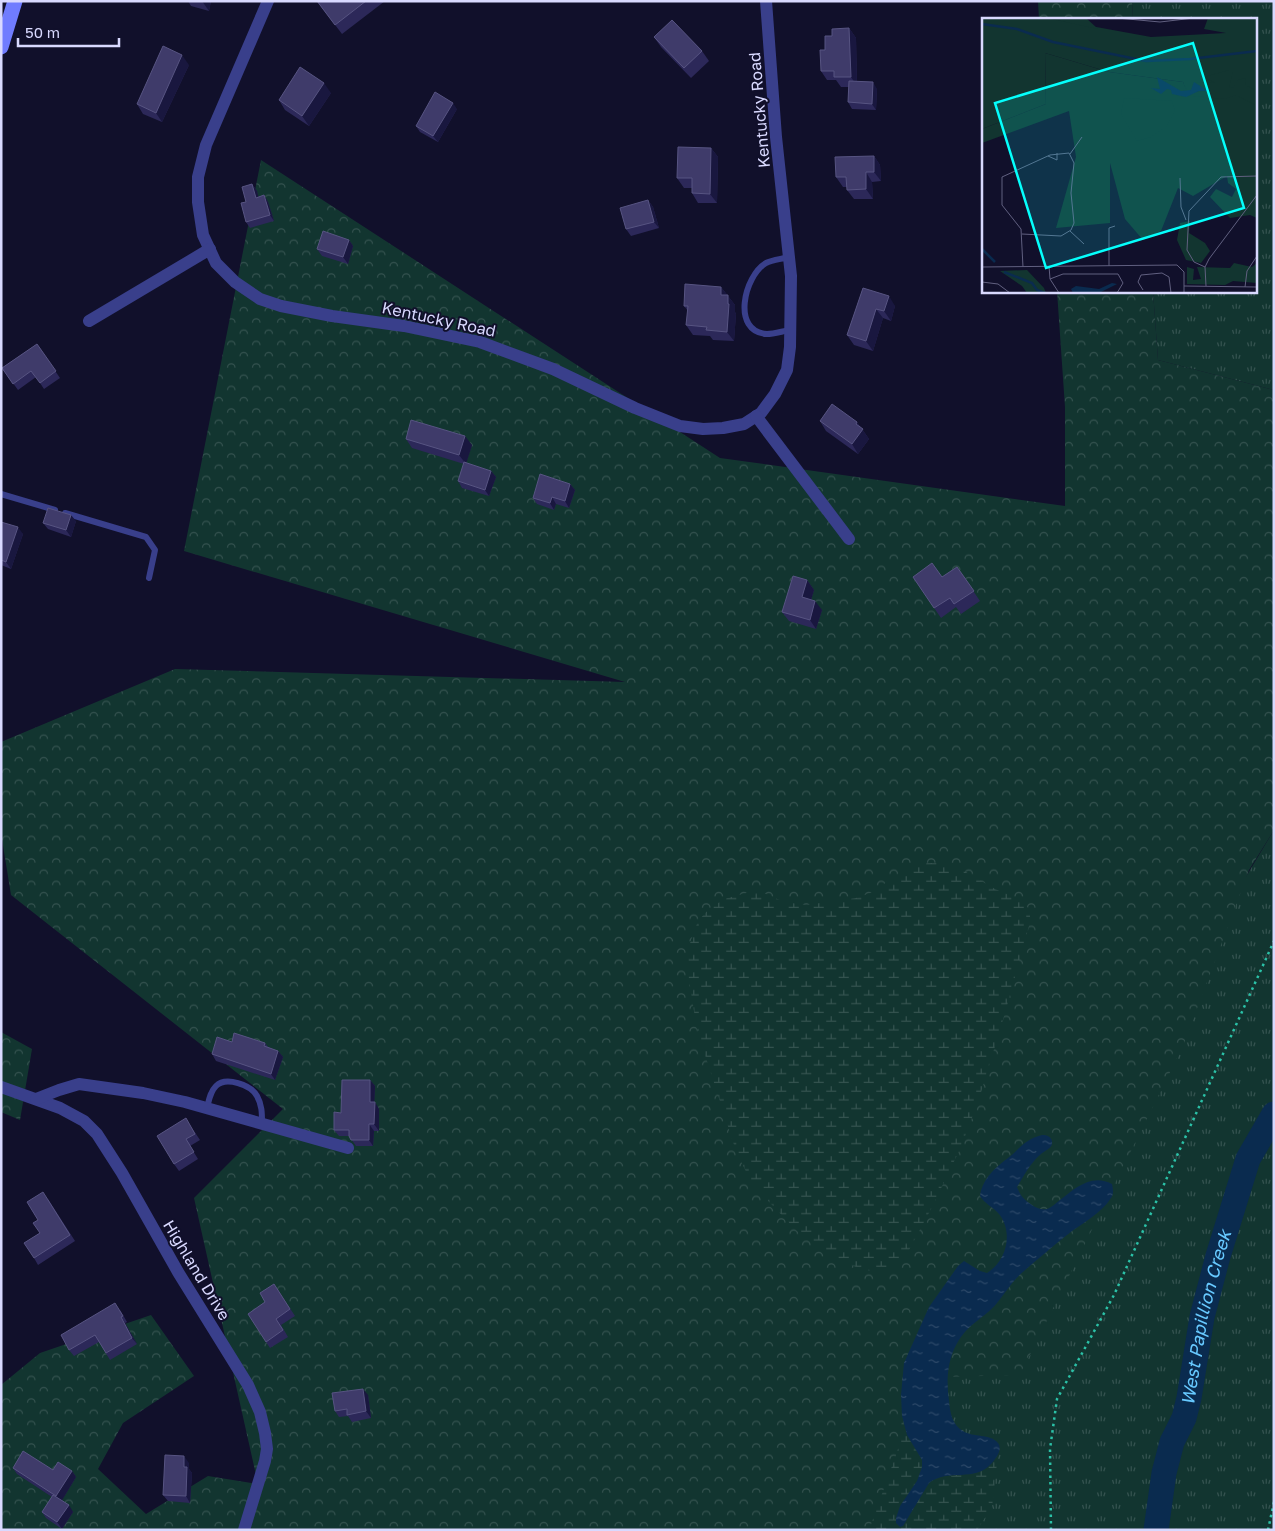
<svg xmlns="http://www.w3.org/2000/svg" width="1275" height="1531" font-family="'Golos Text',sans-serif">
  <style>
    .grass { fill: url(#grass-tufts) }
    .forest { fill: url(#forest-crowns) }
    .wetland { fill: url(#wetland-marsh) }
    .water { fill: url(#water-ripples) }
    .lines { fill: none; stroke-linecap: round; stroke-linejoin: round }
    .river { stroke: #0a2b4f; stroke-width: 25 }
    .path { stroke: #2bc1a7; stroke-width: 2.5; stroke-dasharray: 2.5 4; stroke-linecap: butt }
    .lane { stroke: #393f8b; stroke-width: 6 }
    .street { stroke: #393f8b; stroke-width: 12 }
    .secondary { stroke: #707cff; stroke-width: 15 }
    .wall { fill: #2c2859 }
    .shaded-wall { fill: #19173f }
    .building { fill: #3f3b6a; stroke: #575482 }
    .labels { text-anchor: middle; stroke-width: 4; stroke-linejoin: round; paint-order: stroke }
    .street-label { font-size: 16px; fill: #d9d9ff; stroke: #11102b }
    .water-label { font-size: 18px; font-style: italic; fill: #67c9ff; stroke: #11102b }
    .inset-river { fill: none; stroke: #0a2b4f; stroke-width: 2.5 }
    .inset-road { fill: none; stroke: #616080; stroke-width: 1 }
    .view { fill: #05fffc; fill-opacity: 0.15; stroke: #05fffc; stroke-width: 2.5 }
    .inset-edge { fill: none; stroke: #d9d9ff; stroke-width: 2.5 }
  </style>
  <defs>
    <pattern id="grass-tufts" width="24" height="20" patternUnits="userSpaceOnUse" patternTransform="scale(1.25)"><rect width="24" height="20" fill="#123530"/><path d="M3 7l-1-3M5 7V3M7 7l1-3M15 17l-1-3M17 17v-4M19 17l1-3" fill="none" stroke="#34524f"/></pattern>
    <pattern id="forest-crowns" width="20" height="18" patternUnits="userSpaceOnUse" patternTransform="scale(1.25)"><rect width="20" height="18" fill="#123530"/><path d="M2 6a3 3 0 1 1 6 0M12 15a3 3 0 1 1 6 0" fill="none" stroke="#34524f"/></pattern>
    <pattern id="wetland-marsh" width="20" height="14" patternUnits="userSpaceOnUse" patternTransform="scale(1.25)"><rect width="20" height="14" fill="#123530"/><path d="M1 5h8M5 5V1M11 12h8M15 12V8" fill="none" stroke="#34524f"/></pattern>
    <pattern id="water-ripples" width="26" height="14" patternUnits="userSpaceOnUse" patternTransform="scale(1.25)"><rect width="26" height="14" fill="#0a2b4f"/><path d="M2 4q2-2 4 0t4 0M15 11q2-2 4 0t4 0" fill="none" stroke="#2d4969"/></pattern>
  </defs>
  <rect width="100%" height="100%" fill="#11102b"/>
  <!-- grass -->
  <g class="grass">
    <path d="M1132 1H1274V390L1158 360 1153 291H1256V19H1133Z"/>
    <path d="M1274 830V1530H904L947 1377Z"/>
  </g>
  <!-- forest -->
  <g class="forest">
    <path d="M1038 1H1132L1133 19H1039Z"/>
    <path d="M261 160 720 458 1065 506V407L1057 291H1153L1158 360 1274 390V830L1249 870 1183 1046 1020 1375 947 1377 904 1530H1V1385L40 1353 151 1315 194 1376 123 1423 98 1469 146 1514 208 1476 258 1484 194 1198 283 1109 11 895 1 833V742L175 669 625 682 184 551Z"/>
    <path d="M1 1032 32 1049 20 1120 1 1112Z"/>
  </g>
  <!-- wetland -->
  <g class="wetland">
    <path d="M927 863H945L959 868 995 889 1024 901 1030 912V922L1005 1013 979 1099 961 1147 931 1209 908 1252 884 1270 871 1271 856 1267 831 1257 796 1230 752 1184 736 1151 697 1030 687 967 688 949 698 921 709 909 724 899 750 892 766 894 784 902 806 905 856 898 876 891 892 877Z"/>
    <path d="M902 1416C903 1422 905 1429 907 1435 911 1444 921 1453 922 1463 924 1485 896 1501 896 1523L933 1480 939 1477 953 1476 991 1464 998 1454 992 1507 977 1530H869L896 1455 900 1442Z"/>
  </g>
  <!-- water -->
  <path class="water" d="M1042 1135C1047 1135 1053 1137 1052 1144 1051 1149 1044 1151 1041 1154 1030 1163 1024 1176 1017 1187 1020 1195 1024 1200 1032 1205 1036 1208 1041 1210 1047 1209 1051 1208 1056 1203 1060 1200 1075 1188 1092 1173 1112 1184 1113 1189 1114 1194 1111 1198 1101 1214 1082 1223 1067 1235 1053 1246 1038 1259 1024 1271 1013 1280 1006 1292 997 1303 990 1312 980 1318 972 1325 949 1345 945 1373 949 1401 950 1412 952 1425 963 1431 973 1438 990 1433 998 1443 1003 1450 996 1458 992 1463 975 1483 948 1468 929 1483L903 1526 900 1527 896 1523V1518L900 1506 917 1481 922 1467V1460L907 1435 902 1416 901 1395 904 1363 929 1307 958 1266 964 1261 980 1271 987 1273C1006 1262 1014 1233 999 1214 993 1207 985 1204 980 1196 983 1176 998 1166 1013 1154 1022 1145 1029 1138 1042 1135Z"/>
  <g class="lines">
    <!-- river -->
    <path class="river" id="s1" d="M1156 1530 1164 1473 1172 1442 1184 1418 1189 1398 1202 1317 1218 1256 1248 1159 1274 1114"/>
    <!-- path -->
    <g class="path">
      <path d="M1051 1530 1050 1449 1057 1399 1114 1295 1274 941"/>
      <path d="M1268 1530 1274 1502"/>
    </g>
    <!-- lane -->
    <g class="lane">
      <path d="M789 257C782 259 772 260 766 263 744 276 731 332 767 334 774 334 783 331 790 330"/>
      <path d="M1 494 55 510"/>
      <path d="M65 513 146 537 155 550 149 578"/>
      <path d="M207 1108C209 1100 210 1092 216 1086 226 1076 251 1085 257 1096 262 1105 262 1113 262 1123"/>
    </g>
    <!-- street -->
    <g class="street">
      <path d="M268 1 206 145 198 177V202L203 235 216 263 235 282 260 299 281 306 332 316 404 326 480 342 553 369 635 408 680 426 703 429 723 428 744 424 761 413 775 394 787 370 790 347 791 276 776 137 766 1"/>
      <path d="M89 321 210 249"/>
      <path d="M756 416 849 539"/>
      <path d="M1 1087 60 1108 84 1121 97 1134 122 1173 178 1272 248 1385 260 1412 265 1433 267 1449 265 1461 244 1530"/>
      <path d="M36 1099 59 1090 79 1084 143 1093 185 1102 348 1148"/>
    </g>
    <!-- secondary -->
    <path class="secondary" d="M1 47 15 1"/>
  </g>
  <!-- wall -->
  <g class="wall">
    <path d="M188 1H211L209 11 191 6Z"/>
    <path d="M317 1H385L342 34Z"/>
    <path d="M849 28 856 38 857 82 877 89 876 110 852 109 848 102 849 87H841L836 80H827L821 71 825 50 832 36Z"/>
    <path d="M654 37 702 51 709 61 691 78 661 47Z"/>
    <path d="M189 65 162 122 143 114 137 104Z"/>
    <path d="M331 93 309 126 285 110 279 100Z"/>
    <path d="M457 109 438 142 420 132 416 126Z"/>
    <path d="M711 148 718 157 717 203H698L692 193V188H684L677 178Z"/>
    <path d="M874 156 880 165 881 181 872 182 873 199H854L847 190V187H843L836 177Z"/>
    <path d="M252 184 257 191 258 197 264 195 268 202 274 221 250 228 246 222V202Z"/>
    <path d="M648 200 653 207 659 228 631 236 626 229Z"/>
    <path d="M349 240 353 246 348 264 322 256 317 249Z"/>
    <path d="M721 287 735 305V312L736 314 734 341 713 340 710 336 693 335 686 325 688 311 684 306Z"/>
    <path d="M863 288 895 306 891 321 883 318 873 351 854 345 847 335Z"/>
    <path d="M37 344 60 378 44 389 36 377 18 390 2 368Z"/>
    <path d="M820 421 857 422 869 439 858 454 826 431Z"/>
    <path d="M406 439 472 445 466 463 491 471 496 477 489 496 462 488 458 481 464 464 412 448Z"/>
    <path d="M570 484 575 490 569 508 556 504 554 510 537 504 533 498Z"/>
    <path d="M76 521 71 537 48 529 43 523Z"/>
    <path d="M1 522 23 534 11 569 1 565Z"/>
    <path d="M957 567 980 601 961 614 956 607 941 618 913 577H942Z"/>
    <path d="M807 580 814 590 811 600 822 610 816 629 789 621 782 612Z"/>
    <path d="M232 1042 265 1043 268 1047 278 1051 283 1057 275 1080 216 1061 212 1054Z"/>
    <path d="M370 1080 375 1086 374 1102 379 1109V1131H374L373 1146H356L349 1136H339L334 1130 341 1113Z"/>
    <path d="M190 1125 200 1140 190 1146 198 1159 179 1171 174 1164Z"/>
    <path d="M48 1199 75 1241 38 1265 34 1258 40 1233 38 1220Z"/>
    <path d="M278 1290 295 1316 281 1325 288 1337 270 1348 266 1342 265 1302Z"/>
    <path d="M120 1310 127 1322 125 1323 137 1344 110 1360 99 1342 74 1356 69 1350Z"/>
    <path d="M368 1395 371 1418 352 1422 348 1416 339 1417 335 1411Z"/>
    <path d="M189 1463V1469L192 1473 190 1503 168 1501 163 1495Z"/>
    <path d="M13 1468 72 1471 76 1477 62 1500 73 1512 62 1529 46 1518 42 1512 52 1497 17 1474Z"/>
  </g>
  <!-- shaded-wall -->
  <g class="shaded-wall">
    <path d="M202 1H211L209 11Z"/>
    <path d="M849 28 856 38 857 86 851 77Z"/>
    <path d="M182 55 189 65 162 122 156 113Z"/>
    <path d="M873 82 877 89 876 110 872 104Z"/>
    <path d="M324 83 331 93 309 126 302 116Z"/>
    <path d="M453 103 457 109 438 142 433 136Z"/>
    <path d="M711 148 718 157 717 203 710 194Z"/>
    <path d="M874 156 880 165 881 181 874 172Z"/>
    <path d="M866 172 872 182 873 199 866 189Z"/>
    <path d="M252 184 257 191 260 204 256 198Z"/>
    <path d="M264 195 268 202 274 221 270 215Z"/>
    <path d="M648 200 653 207 659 228 654 222Z"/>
    <path d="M349 240 353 246 348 264 343 257Z"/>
    <path d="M721 287 735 305V312L736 314 734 341 727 332 721 295Z"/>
    <path d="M889 296 895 306 891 321 884 311Z"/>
    <path d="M876 309 883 318 873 351 866 341Z"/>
    <path d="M857 422 869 439 858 454 852 444 856 424Z"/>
    <path d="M465 436 472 445 466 464 459 455Z"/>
    <path d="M491 471 496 477 489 496 485 490Z"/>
    <path d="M570 484 575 490 569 508 565 501Z"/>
    <path d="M552 497 556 504 554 510 550 503Z"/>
    <path d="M71 515 76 521 71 537 66 530Z"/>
    <path d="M18 527 23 534 11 569 6 562Z"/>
    <path d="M807 580 814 590 809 607 802 597Z"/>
    <path d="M815 601 822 610 816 629 810 620Z"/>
    <path d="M278 1051 283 1057 275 1080 271 1074Z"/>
    <path d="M370 1080 375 1086 374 1109 370 1102Z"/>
    <path d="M375 1102 379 1109V1131L374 1124Z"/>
    <path d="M369 1124 374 1131 373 1146 369 1140Z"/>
    <path d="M121 1317 125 1323 137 1344 132 1338Z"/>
    <path d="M363 1389 368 1395 371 1418 366 1411Z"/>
    <path d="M184 1456 189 1463V1469L192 1473 190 1503 186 1496 184 1467Z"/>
    <path d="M72 1471 76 1477 61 1502 56 1496Z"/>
    <path d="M69 1505 73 1512 62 1529 57 1522Z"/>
  </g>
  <!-- building -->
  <g class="building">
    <path d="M317 1H366L335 25Z"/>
    <path d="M672 20 702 51 684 68 654 37Z"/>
    <path d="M849 28 851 77H834V71H821L820 50H825V36H832V29Z"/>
    <path d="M163 46 182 55 156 113 137 104Z"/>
    <path d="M300 67 324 83 302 116 279 100Z"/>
    <path d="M849 81 873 82 872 104 848 102Z"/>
    <path d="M435 92 453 103 433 136 416 126Z"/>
    <path d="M678 147 711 148 710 194 692 193V178H677Z"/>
    <path d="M874 156V172H866V189L847 190 846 177H836L835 157Z"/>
    <path d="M252 184 256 198 264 195 270 215 246 222 241 203 246 202 242 187Z"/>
    <path d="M648 200 654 222 626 229 620 208Z"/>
    <path d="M323 231 349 240 343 257 317 249Z"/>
    <path d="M685 284 721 287V295H728V304H729L727 332 706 330 707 327 686 325 688 306H684Z"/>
    <path d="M863 288 889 296 884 311 876 309 866 341 847 335Z"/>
    <path d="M37 344 56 371 40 383 31 371 13 384 2 368Z"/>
    <path d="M832 404 857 422 856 424 863 429 852 444 820 421Z"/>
    <path d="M411 420 465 436 459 455 406 439Z"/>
    <path d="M464 462 491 471 485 490 458 481Z"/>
    <path d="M540 474 570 484 565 501 552 497 550 503 533 498Z"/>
    <path d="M48 508 71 515 66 530 43 523Z"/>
    <path d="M1 522 18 527 6 562 1 560Z"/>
    <path d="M932 563 942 577 957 567 974 591 954 604 950 598 934 608 913 577Z"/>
    <path d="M793 576 807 580 802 597 815 601 810 620 782 612Z"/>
    <path d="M234 1033 265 1043 264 1046 278 1051 271 1074 212 1054 217 1037 232 1042Z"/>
    <path d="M342 1080H370V1102H375L374 1124H369V1140H351L349 1136V1130H334V1112L341 1113Z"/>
    <path d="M186 1118 195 1134 186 1139 194 1152 174 1164 157 1136Z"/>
    <path d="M43 1192 70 1235 34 1258 24 1243 40 1233 33 1223 38 1220 27 1202Z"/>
    <path d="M274 1284 290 1309 276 1319 283 1330 266 1342 248 1314 265 1302 260 1293Z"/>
    <path d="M115 1303 123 1316 121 1317 132 1338 106 1353 95 1335 69 1350 61 1335Z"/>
    <path d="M363 1389 366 1411 347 1415V1409L335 1411 332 1393Z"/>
    <path d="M23 1451 53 1470 58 1462 72 1471 56 1496 13 1468Z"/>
    <path d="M165 1455 184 1456V1467H187L186 1496 163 1495Z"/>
    <path d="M53 1495 69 1505 57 1522 42 1512Z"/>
  </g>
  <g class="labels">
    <!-- street labels -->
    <g class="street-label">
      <text transform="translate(759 110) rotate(-95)" y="6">Kentucky Road</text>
      <text transform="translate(439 319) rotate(12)" y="6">Kentucky Road</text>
      <text transform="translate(197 1270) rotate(59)" y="6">Highland Drive</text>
    </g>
    <!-- water labels -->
    <g class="water-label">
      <text dy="6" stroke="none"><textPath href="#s1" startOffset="219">West Papillion Creek</textPath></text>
    </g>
  </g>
  <!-- overview -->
  <g transform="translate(982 18)">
    <rect width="275" height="275" fill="#11102b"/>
    <path d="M0 0H65L169 19 244 15 222 11 226 0H275V78L204 73 201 64 127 54 63 35 64 86 0 111Z" fill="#123530"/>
    <path d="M63 35 127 54 201 64 205 73 275 78V200L268 197 248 200 228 179 234 171 250 179 254 171 246 165 245 158 211 178 196 170 179 213 161 222 143 201 128 145V205L74 210 94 139 87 93 0 125V111L64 86ZM208 203 207 215 223 225 228 233 219 245 204 242 195 222 198 205ZM252 245 270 249 275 245V265L251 263 243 267 205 266V249L212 251 211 262 219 261 215 249 248 250ZM45 252 62 270 64 275H45L40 268 18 253Z" fill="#123530"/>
    <path d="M247 52 251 54 247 69 251 70 256 62 263 60 264 67 275 73V88L254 77 242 81 211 78 217 73 225 74 212 64 233 65 222 59ZM142 80 190 83 193 93 184 109 169 119 155 123 139 96Z" fill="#123530"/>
    <path d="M65 0H104L116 11Z" fill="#123530"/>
    <path d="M175 59 199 73 209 72 212 64 226 73H217L204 79 190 76 189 72 185 71 179 76 169 70 178 71ZM130 265 135 266 117 275H91L89 271 94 268 117 271Z" fill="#0a2b4f"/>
    <path class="inset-river" d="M0 6 35 11 71 24 164 43 208 41 275 33M0 231 13 244M22 254 50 265 55 272 63 275"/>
    <path class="inset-road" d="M135 0 178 4 212 0M88 136 100 119M66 138 75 142V135M198 160 199 189 204 202M88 213 102 226M40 216 79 218 89 212 92 205 89 175 92 145 87 135 68 137 20 159V187L39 211 41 249M67 248 68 261 77 275M127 248V210L133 208M0 249 195 247 202 254V275M223 249 212 244 205 232 207 193 239 159 275 158M68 261 81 256H136L141 265 135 275M0 264 16 266 28 275M202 268 275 269M224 268 223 249 227 241 275 177M263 269 265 253 275 238M161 272 156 264 159 257 180 255 187 259 189 275"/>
    <path class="view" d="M211 25 262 190 64 250 13 85Z"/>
    <rect width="275" height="275" class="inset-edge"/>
  </g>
  <!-- border -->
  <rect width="1275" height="1531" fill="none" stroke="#d9d9ff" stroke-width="5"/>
  <!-- scale -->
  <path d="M18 38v8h101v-8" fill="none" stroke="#d9d9ff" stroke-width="2.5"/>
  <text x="25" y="38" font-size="15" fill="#d9d9ff" stroke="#11102b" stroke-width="4" paint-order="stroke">50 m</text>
</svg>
